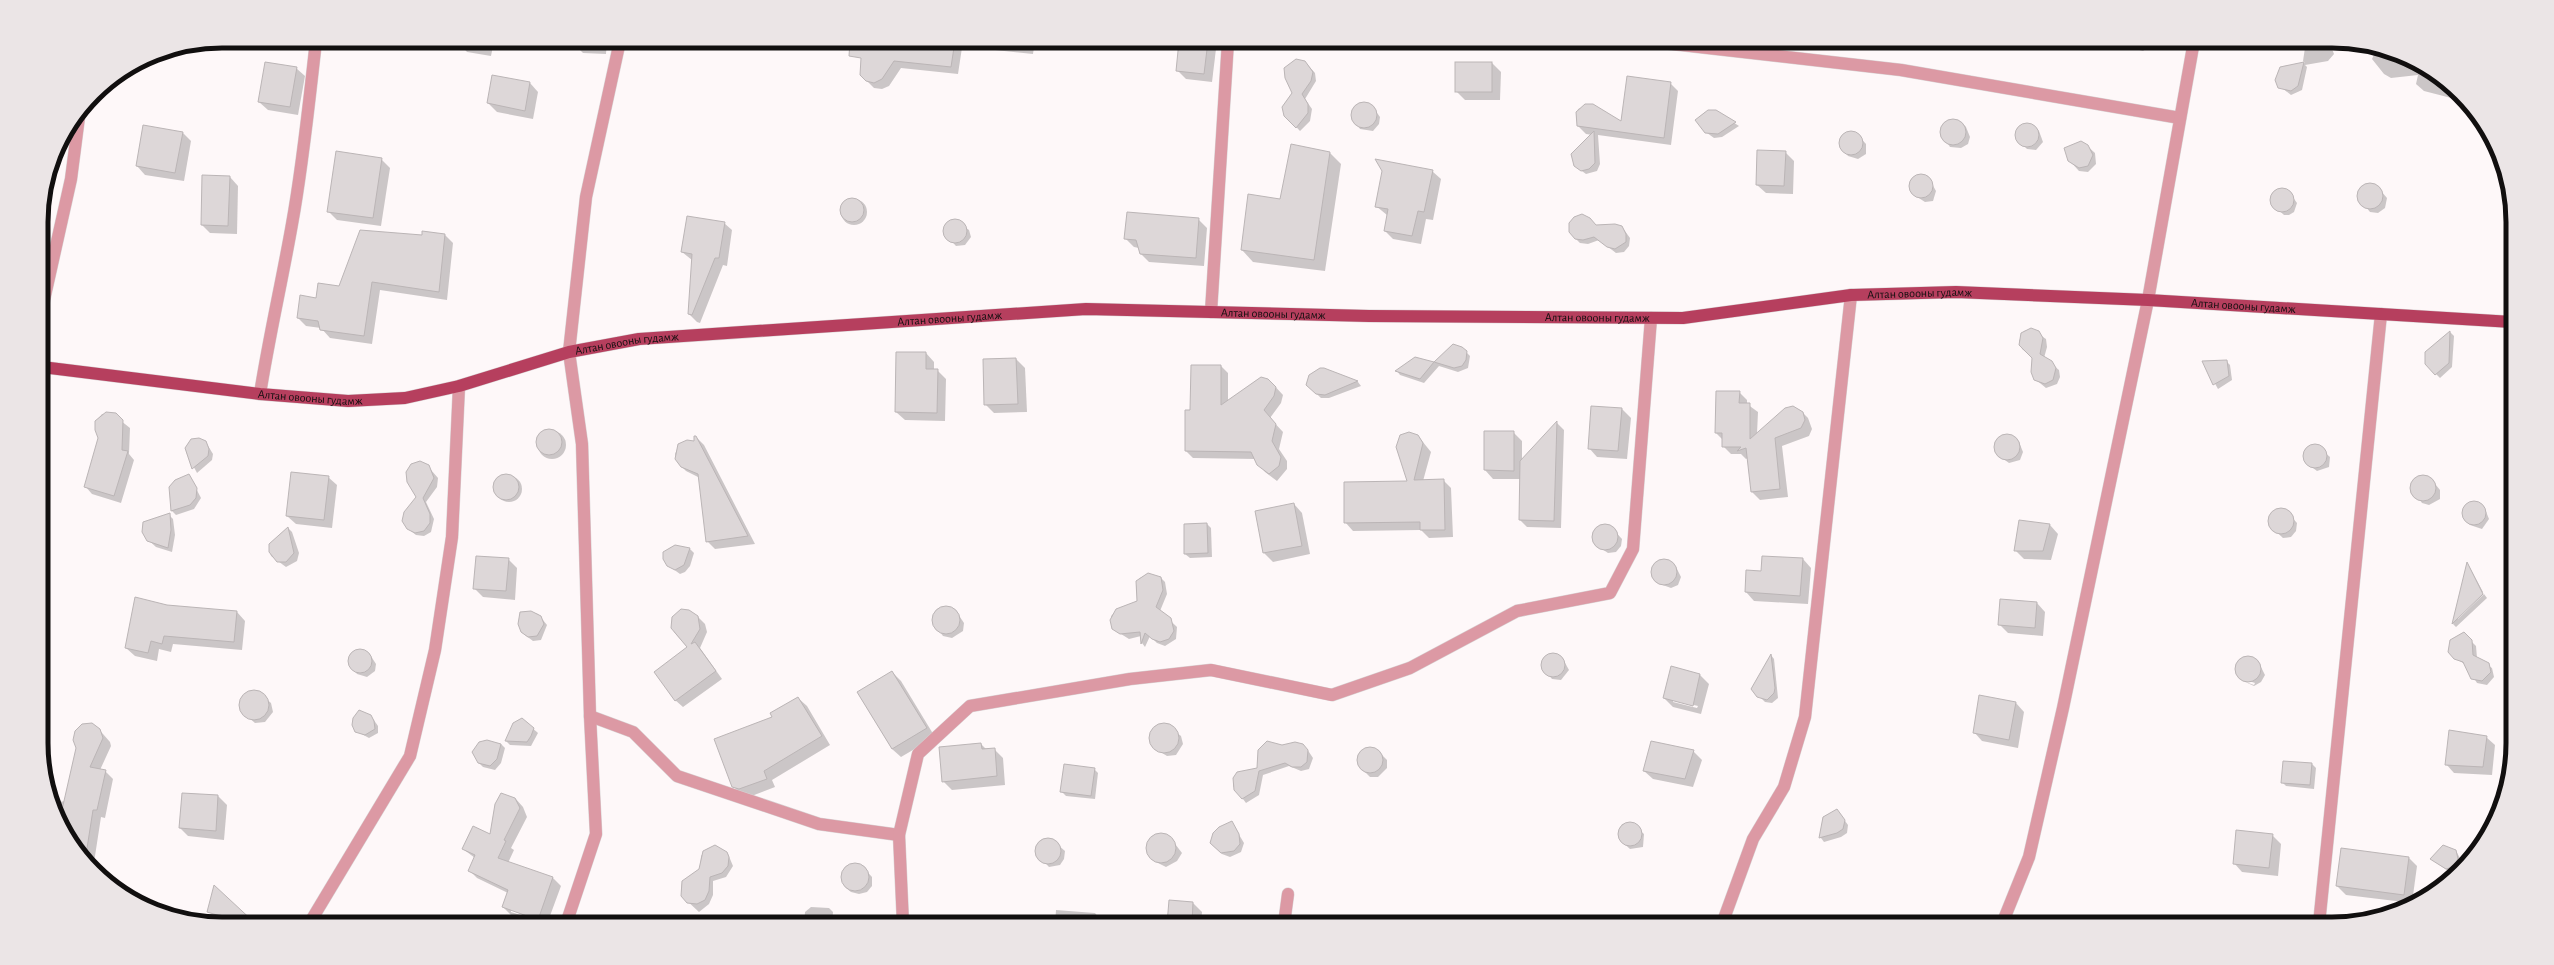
<svg xmlns="http://www.w3.org/2000/svg" width="2554" height="965" font-family="'Alegreya Sans',sans-serif">
  <style>
    .shadow { fill: #0003; fill-rule: evenodd }
    .building { fill: #ddd7d8; stroke: #bbb5b6 }
    .lines { fill: none; stroke-linecap: round; stroke-linejoin: round }
    .minor-casing { stroke: #d8d3d4; stroke-width: 13 }
    .major-casing { stroke: #d8d3d4; stroke-width: 13 }
    .minor { stroke: #dc99a4; stroke-width: 12 }
    .major { stroke: #b63f5e; stroke-width: 12 }
    .labels { text-anchor: middle; stroke-width: 4; stroke-linejoin: round; paint-order: stroke }
    .street-label { font-size: 12px; fill: #110f0f; stroke: #fef8f9 }
    .rim { fill: none; stroke: #110f0f; stroke-width: 5 }
  </style>
  <rect width="100%" height="100%" fill="#fef8f9"/>
  <!-- shadow -->
  <g class="shadow">
    <path d="M459 41H494L491 56 467 52 459 43Z"/>
    <path d="M574 41H607L606 54 583 53 574 44Z"/>
    <path d="M852 41H963L958 74 901 68 889 86 882 89 874 88 866 80 863 53Z"/>
    <path d="M986 41H1035L1033 54 995 50Z"/>
    <path d="M1180 41H1208L1216 49 1212 82 1186 79 1177 70Z"/>
    <path d="M1843 41H1859L1847 45Z"/>
    <path d="M2126 41H2152V44L2143 51 2132 48Z"/>
    <path d="M2306 41H2329L2334 54 2328 61 2305 65 2307 67 2302 90 2291 95 2277 84 2278 71 2284 66 2305 63 2303 61Z"/>
    <path d="M2377 48 2390 51 2433 72 2457 93 2455 99 2424 91 2416 84 2418 75 2391 78 2384 74 2372 59Z"/>
    <path d="M1305 62 1315 73 1316 81 1305 99 1312 109 1310 121 1300 131 1285 115V103L1293 93Z"/>
    <path d="M1492 63 1501 72 1500 100H1465L1456 91Z"/>
    <path d="M296 68 305 76 298 115 268 110 259 102Z"/>
    <path d="M530 83 538 92 533 119 497 112 488 103Z"/>
    <path d="M1670 83 1678 91 1671 145 1598 135 1600 164 1597 171 1586 174 1575 166 1572 158 1574 151 1592 135 1586 134 1578 126 1576 117 1578 109 1589 105 1622 123Z"/>
    <path d="M1364 103 1372 106 1380 117 1379 124 1373 131 1360 129 1352 115 1354 107Z"/>
    <path d="M1716 111 1739 126 1722 137 1714 138 1703 130 1696 120 1705 112Z"/>
    <path d="M1950 120 1962 123 1966 127 1970 137 1968 144 1961 148 1950 147 1941 133 1943 125Z"/>
    <path d="M2020 125 2034 126 2039 131 2043 142 2036 150 2027 149 2016 138Z"/>
    <path d="M182 132 191 141 184 181 145 175 137 166Z"/>
    <path d="M1850 132 1857 134 1866 144V154L1858 159 1848 156 1840 145 1842 136Z"/>
    <path d="M2085 144 2095 153 2096 164 2088 172 2079 171 2069 160Z"/>
    <path d="M1785 152 1794 161 1793 194 1766 193 1757 185Z"/>
    <path d="M1330 153 1341 164 1325 271 1253 262 1242 250 1281 200Z"/>
    <path d="M381 159 390 168 381 226 337 220 328 211Z"/>
    <path d="M1432 171 1441 179 1433 220 1426 219 1421 244 1393 239 1385 231 1387 215 1376 206Z"/>
    <path d="M1927 175 1936 191 1933 201 1925 202 1911 193 1910 184 1913 179Z"/>
    <path d="M230 177 238 186 237 234 210 233 202 225Z"/>
    <path d="M2367 184H2375L2387 198 2385 208 2378 213 2370 212 2358 197 2360 189Z"/>
    <path d="M2283 189 2289 192 2297 203 2294 212 2289 215H2284L2273 205 2275 190Z"/>
    <circle cx="854" cy="212" r="13"/>
    <path d="M1198 219 1207 228 1204 266 1149 262 1140 253 1139 248 1134 247 1125 238Z"/>
    <path d="M956 221 969 230 971 237 965 245 956 246 946 235 945 228 950 222Z"/>
    <path d="M724 223 732 230 727 266 723 265 700 323 697 322 689 314 692 260 682 252Z"/>
    <path d="M1595 226 1622 227 1630 238 1629 246 1624 252 1616 253 1599 240 1588 244 1580 243 1575 238Z"/>
    <path d="M423 232 445 235 453 243 447 300 380 290 372 344 330 338 321 328 306 326 298 318 317 299 423 236Z"/>
    <path d="M2031 329 2046 339 2047 347 2044 358 2059 370 2060 377 2057 384 2046 388 2035 379 2033 358 2022 349 2019 341 2024 331Z"/>
    <path d="M2450 332 2454 336 2452 367 2440 378 2426 364V352Z"/>
    <path d="M1453 345 1462 348 1470 356 1468 368 1458 372 1439 366 1424 383 1400 375 1397 371 1415 358 1434 363Z"/>
    <path d="M926 353 934 362V370H937L946 379 945 421 905 420 896 412Z"/>
    <path d="M1016 359 1025 368 1027 412 994 413 985 404Z"/>
    <path d="M2226 361 2230 365 2232 380 2218 389 2203 362Z"/>
    <path d="M1192 366H1221L1228 373V401L1257 380 1264 379 1271 382 1283 395 1281 403 1270 418 1283 432 1279 449 1287 461V469L1277 481 1265 472 1255 459 1193 458 1186 451 1191 411Z"/>
    <path d="M1320 369 1358 382 1361 386 1329 398H1321L1307 385Z"/>
    <path d="M1739 392 1747 400V404L1758 412 1757 434 1793 407 1800 410 1808 418 1812 429 1809 436 1782 446 1788 497 1760 500 1752 492 1748 458 1746 459 1741 454H1731L1723 446V440L1716 433Z"/>
    <path d="M1592 407 1622 409 1631 418 1627 459 1597 457 1589 448Z"/>
    <path d="M111 413 130 428 129 454 134 460 121 503 92 494 85 486 99 438 96 421 102 414Z"/>
    <path d="M1557 423 1564 430 1561 528 1527 527 1520 520 1521 479H1493L1485 470 1513 432 1522 441V461Z"/>
    <circle cx="552" cy="445" r="14"/>
    <path d="M2008 435 2019 442 2023 452 2020 460 2009 463 1998 455 1995 447 1997 439Z"/>
    <path d="M1418 436 1431 452 1423 481 1443 480 1451 488 1453 537 1429 538 1421 530 1353 531 1345 522 1408 482Z"/>
    <path d="M696 437 704 445 755 544 715 549 707 541 700 478 686 471 678 463 675 454 679 445 695 442Z"/>
    <path d="M205 441 213 454 212 460 197 473 186 452 189 442Z"/>
    <path d="M2316 445 2330 457 2329 467 2317 471 2305 462 2307 448Z"/>
    <path d="M416 463H425L438 478 437 487 426 502 434 519 431 532 424 536 416 535 411 531 417 497Z"/>
    <path d="M189 475 201 498 194 509 176 515 172 511 170 488Z"/>
    <circle cx="509" cy="489" r="13"/>
    <path d="M2424 476 2431 479 2440 490V499L2429 505 2422 503 2412 489 2417 478Z"/>
    <path d="M328 477 337 485 332 528 296 524 287 516Z"/>
    <path d="M2470 502 2481 504 2485 509 2489 519 2482 529 2470 525 2466 521 2463 508Z"/>
    <path d="M1294 504 1302 513 1310 554 1273 562 1264 553 1256 511Z"/>
    <path d="M2285 510 2297 523 2296 531 2291 537 2283 538 2270 526V518L2274 511Z"/>
    <path d="M169 515 173 519 175 535 172 552 156 547 145 537Z"/>
    <path d="M2020 521 2050 525 2058 534 2051 560 2024 559 2016 551Z"/>
    <path d="M1207 524 1211 528 1212 557 1190 558 1185 554Z"/>
    <path d="M1610 526 1622 539 1621 546 1616 552 1608 553 1596 545 1593 535 1599 527Z"/>
    <path d="M288 528 292 532 299 553 297 561 286 567 271 556 269 548 273 541Z"/>
    <path d="M671 547 690 549 694 553 690 566 685 572 680 574 669 566 664 553Z"/>
    <path d="M508 559 517 568 515 600 483 597 474 588Z"/>
    <path d="M1803 559 1811 568 1808 604 1754 601 1746 592 1761 572Z"/>
    <path d="M1665 560 1676 567 1681 577 1678 585 1671 588 1660 584 1653 572 1655 565Z"/>
    <path d="M2468 564 2483 592 2458 616V619L2484 594 2487 598 2456 627 2453 624Z"/>
    <path d="M1148 574 1161 578 1165 582 1167 594 1160 611 1177 627 1176 639 1165 646 1157 643 1150 636 1145 647 1142 643 1141 636 1129 639 1113 629 1111 616 1117 610 1138 601 1136 586 1140 578Z"/>
    <path d="M2037 603 2045 612 2043 636 2008 633 1999 624Z"/>
    <path d="M948 607 956 611 964 623 963 631 952 638 943 636 934 624 936 612Z"/>
    <path d="M237 612 245 621 242 650 173 644 171 652 159 649 157 661 135 656 126 648Z"/>
    <path d="M531 612 538 614 547 625 541 640 533 641 521 632Z"/>
    <path d="M697 616 705 624 707 632 700 648 722 679 683 707 675 700 688 648 674 632 672 622Z"/>
    <path d="M2463 633 2476 646 2477 658 2492 668 2494 677 2487 685 2477 683 2466 665 2455 658 2449 647 2451 640Z"/>
    <path d="M359 650 369 653 376 664 375 671 367 677 357 674 349 663 350 655Z"/>
    <path d="M1553 654 1564 661 1569 670 1561 680 1552 679 1542 667 1545 657Z"/>
    <path d="M1771 655 1774 659 1778 698 1772 703 1765 702 1752 689Z"/>
    <path d="M2249 657 2260 665 2265 675 2261 682 2254 686 2243 681 2254 685 2255 683 2240 678 2236 669 2242 659Z"/>
    <path d="M1672 667 1700 675 1709 684 1701 714 1673 707 1664 698ZM1673 700 1698 706 1697 708 1673 702Z"/>
    <path d="M892 672 901 681 935 737 901 757 892 749 858 693Z"/>
    <path d="M257 691 271 703 273 712 265 722 255 723 248 717 243 713 241 704 245 695Z"/>
    <path d="M798 698 807 706 830 745 772 780 775 787 749 797 742 795 733 786 774 718Z"/>
    <path d="M2016 703 2024 712 2018 748 1982 741 1974 732Z"/>
    <path d="M371 716 378 726V733L369 738 356 731Z"/>
    <path d="M522 719 538 733 531 746 510 745 506 741Z"/>
    <path d="M88 724 96 726 110 742 111 746 100 770 105 771 113 779 105 818 101 817 93 869 86 862 60 823 53 803 65 801Z"/>
    <path d="M1165 724 1181 736 1183 744 1176 755 1167 756 1154 748 1151 734 1156 727Z"/>
    <path d="M2486 737 2495 745 2492 775 2454 773 2446 764Z"/>
    <path d="M501 744 505 748 501 763 495 770 483 767 479 763Z"/>
    <path d="M981 744 987 750 994 749 1003 758 1005 785 952 790 943 781Z"/>
    <path d="M1282 746 1307 749 1313 758 1309 769 1301 771 1289 766 1263 775 1259 795 1246 803 1233 786 1238 773 1258 769Z"/>
    <path d="M1368 748 1376 749 1387 760V768L1378 777H1370L1359 766V755Z"/>
    <path d="M1693 751 1702 760 1693 787 1653 779 1644 771Z"/>
    <path d="M2312 764 2316 768 2314 789 2286 786 2282 782Z"/>
    <path d="M1094 769 1098 773 1095 799 1066 796 1061 791Z"/>
    <path d="M183 794 218 796 227 805 224 840 188 836 180 828Z"/>
    <path d="M515 798 523 807 527 817 511 848 514 850 508 863 553 878 561 886 547 924H537L511 915 503 907 508 893 477 878 469 870 475 858 463 849 491 835ZM511 909 543 920 542 922 511 912Z"/>
    <path d="M1837 810 1848 825 1847 833 1841 837 1824 842 1821 838 1823 817Z"/>
    <path d="M1232 823 1244 843 1241 852 1230 857 1222 854 1211 843Z"/>
    <path d="M1631 823 1644 834 1643 847 1630 849 1620 840 1618 833 1622 824Z"/>
    <path d="M1160 834 1169 836 1182 853 1177 861 1166 867 1156 862 1148 850 1152 838Z"/>
    <path d="M2272 835 2281 844 2278 876 2242 872 2234 863Z"/>
    <path d="M1042 839H1051L1065 851 1064 859 1060 865 1049 867 1036 853 1037 845Z"/>
    <path d="M715 846 728 854 733 866 726 877 713 881V895L709 904 699 912 685 899 681 891 682 882 700 869 701 856 707 849Z"/>
    <path d="M2456 851 2461 860 2457 871 2451 873 2431 859Z"/>
    <path d="M2409 858 2417 866 2412 903 2346 895 2337 886Z"/>
    <path d="M850 865 862 866 872 877V886L867 892 859 894 851 892 846 888 843 875Z"/>
    <path d="M1193 903 1202 912 1201 924H1168Z"/>
    <path d="M811 907 829 908 833 912 832 924H804L805 912Z"/>
    <path d="M1056 910 1095 913 1104 924H1055Z"/>
  </g>
  <!-- building -->
  <g class="building">
    <path d="M850 41H955L951 67 894 61 882 79 874 83 866 81 860 75 861 58 849 56Z"/>
    <path d="M1179 41H1208L1204 74 1176 71Z"/>
    <path d="M1296 59 1305 61 1313 72 1311 81 1302 94 1308 104V113L1296 128 1284 116 1282 107 1292 93 1285 78 1284 68Z"/>
    <path d="M265 62 297 67 290 107 258 102Z"/>
    <rect x="1455" y="62" width="37" height="30"/>
    <path d="M2304 62 2298 86 2291 91 2278 88 2275 80 2280 67Z"/>
    <path d="M492 75 530 82 525 111 487 103Z"/>
    <path d="M1627 76 1671 82 1664 138 1577 126 1576 112 1585 104H1593L1621 121Z"/>
    <circle cx="1364" cy="115" r="13"/>
    <path d="M1708 110H1716L1736 122 1718 134 1705 133 1695 120Z"/>
    <circle cx="1953" cy="132" r="13"/>
    <circle cx="2027" cy="135" r="12"/>
    <path d="M143 125 183 132 175 173 136 166Z"/>
    <circle cx="1851" cy="143" r="12"/>
    <path d="M1594 131 1595 163 1589 169 1581 171 1574 166 1571 154Z"/>
    <path d="M2081 141 2088 145 2093 155 2088 166 2079 168 2068 161 2064 148Z"/>
    <path d="M1291 144 1330 152 1314 260 1241 250 1248 194 1280 199Z"/>
    <path d="M1757 150 1786 151 1784 186 1756 185Z"/>
    <path d="M336 151 382 158 373 218 327 212Z"/>
    <path d="M1375 159 1433 170 1424 212 1418 211 1412 236 1384 231 1388 209 1375 207 1382 171Z"/>
    <circle cx="1921" cy="186" r="12"/>
    <path d="M202 175 230 176 228 226 201 225Z"/>
    <circle cx="2370" cy="196" r="13"/>
    <circle cx="2282" cy="200" r="12"/>
    <circle cx="852" cy="210" r="12"/>
    <path d="M1127 212 1199 218 1196 258 1140 254 1136 240 1124 239Z"/>
    <path d="M1582 214 1590 218 1596 225 1615 224 1622 226 1626 234V242L1615 249 1607 247 1594 237 1583 240 1575 239 1569 232V223L1574 217Z"/>
    <path d="M687 216 725 222 719 258H715L692 315 688 314 692 254 681 252Z"/>
    <circle cx="955" cy="231" r="12"/>
    <path d="M360 230 422 235V231L445 234 439 292 372 282 364 336 320 330 318 321 297 318 300 295 316 298 318 283 339 286Z"/>
    <path d="M2031 328 2039 331 2043 338 2040 354 2052 361 2056 368 2053 380 2045 384 2034 380 2031 372 2032 358 2019 345 2021 333Z"/>
    <path d="M2450 331 2449 363 2435 375 2425 364V352Z"/>
    <path d="M1453 344 1462 347 1467 351 1466 360 1462 366 1454 368 1434 362 1420 379 1395 371 1415 357 1434 362Z"/>
    <path d="M896 352H926V369H938L937 413 895 412Z"/>
    <path d="M1016 358 1018 404 984 405 983 359Z"/>
    <path d="M2227 360 2229 376 2213 385 2202 361Z"/>
    <path d="M1191 365H1221V405L1261 377 1268 379 1276 387 1274 396 1264 410 1276 424 1272 441 1281 457 1279 466 1269 474 1257 465 1251 452 1185 451V410H1190Z"/>
    <path d="M1320 368H1324L1358 381 1325 395 1316 394 1306 385 1309 375Z"/>
    <path d="M1716 391H1740L1739 403H1750V439L1785 408 1793 406 1803 412 1805 420 1801 428 1775 438 1780 489 1751 492 1746 448 1737 451 1741 447H1722V433H1715Z"/>
    <path d="M1591 406 1622 408 1618 451 1588 449Z"/>
    <path d="M106 412 116 413 123 420 122 450 128 451 114 496 84 487 98 438 95 430V421Z"/>
    <path d="M1557 421 1554 521 1519 520 1520 461Z"/>
    <circle cx="549" cy="442" r="13"/>
    <path d="M1484 431H1514V471L1484 470Z"/>
    <path d="M1409 432 1418 435 1423 443 1414 480 1444 479 1445 530H1420V522L1344 523V482L1407 481 1396 447 1400 435Z"/>
    <circle cx="2007" cy="447" r="13"/>
    <path d="M694 436H696L748 536 706 542 698 474 681 467 675 459 678 444 687 440 694 441Z"/>
    <path d="M199 438 206 441 209 449 208 456 192 469 185 448 191 439Z"/>
    <circle cx="2315" cy="456" r="12"/>
    <path d="M420 461 429 465 434 478 423 498 430 514V523L424 531 415 533 407 529 402 521 404 512 416 497 407 482 406 472 411 464Z"/>
    <path d="M291 472 329 476 324 520 286 516Z"/>
    <path d="M189 474 197 488 196 498 190 505 171 511 169 487 175 480Z"/>
    <circle cx="506" cy="487" r="13"/>
    <circle cx="2423" cy="488" r="13"/>
    <circle cx="2474" cy="513" r="12"/>
    <path d="M1294 503 1302 546 1263 553 1255 511Z"/>
    <circle cx="2281" cy="521" r="13"/>
    <path d="M170 513 171 530 168 548 147 541 142 532 143 522Z"/>
    <path d="M2019 520 2050 524 2043 551H2014Z"/>
    <path d="M1207 523 1208 553 1184 554V524Z"/>
    <circle cx="1605" cy="537" r="13"/>
    <path d="M288 527 294 553 286 562H277L269 552V544Z"/>
    <path d="M675 545 690 548 684 565 675 570 667 566 663 559V552Z"/>
    <path d="M476 556 509 558 506 591 473 589Z"/>
    <path d="M1762 556 1803 558 1800 596 1745 592 1746 570 1761 571Z"/>
    <circle cx="1664" cy="572" r="13"/>
    <path d="M2467 562 2483 594 2452 624Z"/>
    <path d="M1148 573 1161 577 1163 590 1156 607 1171 618 1174 631 1169 639 1160 642 1152 639 1145 633 1141 644 1140 632 1120 634 1112 629 1110 620 1116 609 1137 601 1136 581Z"/>
    <path d="M135 597 167 605 237 611 234 642 164 636 162 644 151 641 148 653 125 648Z"/>
    <path d="M2000 599 2037 602 2035 628 1998 625Z"/>
    <circle cx="946" cy="620" r="14"/>
    <path d="M681 609 689 610 698 616 700 629 691 644 695 642 716 671 675 701 654 672 687 647 671 628 672 617Z"/>
    <path d="M531 611 541 616 544 624 537 636 528 637 521 632 518 624 520 612Z"/>
    <path d="M2464 632 2472 640 2473 655 2489 663 2491 672 2482 681 2471 679 2463 662 2454 659 2448 652 2450 640Z"/>
    <circle cx="360" cy="661" r="12"/>
    <circle cx="1553" cy="665" r="12"/>
    <path d="M1771 654 1775 688 1774 693 1767 700 1757 697 1751 689Z"/>
    <circle cx="2248" cy="669" r="13"/>
    <path d="M1671 666 1700 674 1693 706 1663 698Z"/>
    <path d="M892 671 927 728 892 749 857 692Z"/>
    <circle cx="254" cy="705" r="15"/>
    <path d="M1979 695 2016 702 2009 740 1973 733Z"/>
    <path d="M798 697 822 736 764 771 767 779 739 789 732 787 714 739 772 717 770 713Z"/>
    <path d="M359 710 371 715 374 721 375 729 365 735 355 732 352 725 353 718Z"/>
    <path d="M522 718 534 728 531 736 527 742 505 741 513 723Z"/>
    <path d="M92 723 100 729 103 738 90 767 106 770 97 810H93L85 861 59 823 76 748 73 740 75 731 82 724Z"/>
    <circle cx="1164" cy="738" r="15"/>
    <path d="M2449 730 2487 736 2483 767 2445 765Z"/>
    <path d="M487 740 501 744 497 759 490 766 478 763 472 752 479 742Z"/>
    <path d="M1267 741 1282 745 1295 742 1303 744 1308 750 1307 762 1301 767H1292L1285 763 1259 771 1255 791 1242 799 1234 790 1233 778 1237 772 1257 768 1258 750Z"/>
    <path d="M1651 741 1694 750 1685 779 1643 771Z"/>
    <path d="M981 743 982 749 995 748 997 776 942 782 939 747Z"/>
    <circle cx="1370" cy="760" r="13"/>
    <path d="M2283 761 2312 763 2310 785 2281 783Z"/>
    <path d="M1064 764 1095 768 1091 796 1060 792Z"/>
    <path d="M182 793 218 795 216 831 179 828Z"/>
    <path d="M501 793 515 798 520 808 504 840 506 841 498 858 553 877 538 920 502 907 508 890 468 871 475 855 462 849 473 826 490 834 495 804Z"/>
    <path d="M1837 809 1845 820 1843 829 1837 833 1819 838 1823 817Z"/>
    <path d="M1232 821 1239 834 1240 844 1234 851 1221 853 1210 843 1213 833 1219 827Z"/>
    <circle cx="1630" cy="834" r="12"/>
    <path d="M2236 830 2273 834 2269 868 2233 864Z"/>
    <circle cx="1161" cy="848" r="15"/>
    <circle cx="1048" cy="851" r="13"/>
    <path d="M715 845 727 852 729 857 728 866 722 873 710 877 709 891 705 900 697 904 687 903 681 896 682 881 699 869 703 851Z"/>
    <path d="M2443 845 2456 850 2458 859 2453 867 2446 869 2430 859Z"/>
    <path d="M2341 848 2409 857 2404 895 2336 886Z"/>
    <circle cx="855" cy="877" r="14"/>
    <path d="M214 885 256 924H247L207 912Z"/>
    <path d="M1169 900 1193 902 1192 924H1167Z"/>
  </g>
  <g class="lines">
    <!-- minor casing -->
    <g class="minor-casing">
      <g id="minor">
        <path d="M1646 41 1901 70 2180 118"/>
        <path d="M42 309 71 179 79 117"/>
        <path d="M1211 312 1228 41"/>
        <path d="M260 394C269 337 282 281 292 224 303 164 309 102 316 41"/>
        <path d="M590 716 633 732 677 776 819 824 899 835"/>
        <path d="M2509 765 2513 722"/>
        <path d="M309 924 410 756 435 650 452 537 459 386"/>
        <path d="M566 924 596 834 590 716 582 444 569 352 586 197 620 41"/>
        <path d="M903 924 899 835 918 754 970 706 1130 679 1211 670 1332 695 1410 668 1517 611 1610 593 1633 549 1651 318"/>
        <path d="M1284 924 1288 894"/>
        <path d="M1722 924 1753 839 1784 787 1805 717 1851 295"/>
        <path d="M2002 924 2029 857 2063 708 2148 300 2194 41"/>
        <path d="M2319 924 2381 314"/>
      </g>
    </g>
    <!-- major casing -->
    <g class="major-casing">
      <g id="major">
        <path id="s1" d="M42 367 260 394 348 401 405 398 459 386 569 352 639 339 1086 309 1369 316 1683 318 1851 295 1956 292 2148 300 2512 322"/>
      </g>
    </g>
    <!-- minor -->
    <use href="#minor" class="minor"/>
    <!-- major -->
    <use href="#major" class="major"/>
  </g>
  <g class="labels">
    <!-- street labels -->
    <g class="street-label">
      <text dy="4" stroke="none"><textPath href="#s1" startOffset="1890">Алтан овооны гудамж</textPath></text>
      <text dy="4" stroke="none"><textPath href="#s1" startOffset="2214">Алтан овооны гудамж</textPath></text>
      <text dy="4" stroke="none"><textPath href="#s1" startOffset="1242">Алтан овооны гудамж</textPath></text>
      <text dy="4" stroke="none"><textPath href="#s1" startOffset="918">Алтан овооны гудамж</textPath></text>
      <text dy="4" stroke="none"><textPath href="#s1" startOffset="1566">Алтан овооны гудамж</textPath></text>
      <text dy="4" stroke="none"><textPath href="#s1" startOffset="594">Алтан овооны гудамж</textPath></text>
      <text dy="4" stroke="none"><textPath href="#s1" startOffset="270">Алтан овооны гудамж</textPath></text>
    </g>
  </g>
  <!-- crop -->
  <path d="M0 0H2554V965H0ZM222 48H2332A174 174 0 0 1 2506 222V743A174 174 0 0 1 2332 917H222A174 174 0 0 1 48 743V222A174 174 0 0 1 222 48Z" fill="#ebe5e6" fill-rule="evenodd"/>
  <path class="rim" d="M222 48H2332A174 174 0 0 1 2506 222V743A174 174 0 0 1 2332 917H222A174 174 0 0 1 48 743V222A174 174 0 0 1 222 48Z"/>
</svg>
